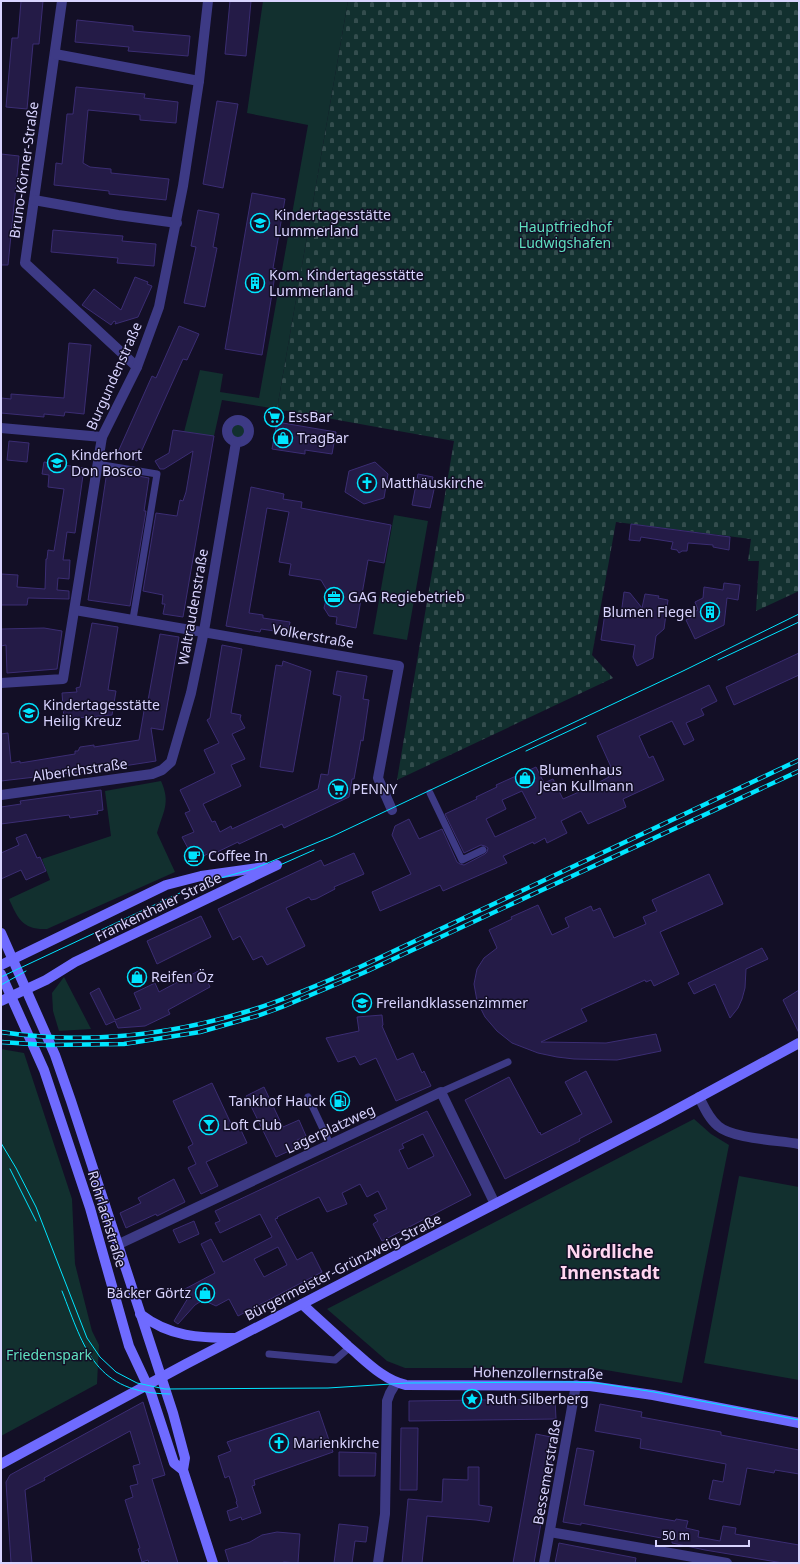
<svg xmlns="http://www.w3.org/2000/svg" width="800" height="1564" font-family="'Noto Sans',sans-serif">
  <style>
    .green { fill: #12302f }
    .cemetery { fill: url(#cemetery-stones) }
    .building { fill: #241b47; stroke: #3b2d73; fill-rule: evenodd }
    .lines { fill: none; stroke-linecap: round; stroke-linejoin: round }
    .lane { stroke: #3d3a85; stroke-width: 7 }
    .street { stroke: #3d3a85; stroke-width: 10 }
    .secondary { stroke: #6f6bff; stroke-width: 10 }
    .tram { stroke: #00e5ff; stroke-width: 1 }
    .rail-casing { stroke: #00e5ff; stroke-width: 4.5 }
    .rail { stroke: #130f26; stroke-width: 3; stroke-dasharray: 9; stroke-linecap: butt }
    .labels { text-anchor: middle; stroke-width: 3; stroke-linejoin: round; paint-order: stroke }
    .street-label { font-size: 14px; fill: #d9d4ff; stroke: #130f26 }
    .poi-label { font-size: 14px; fill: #d9d4ff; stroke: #130f26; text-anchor: start }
    .park-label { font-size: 14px; fill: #5fe0c0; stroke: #130f26 }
    .district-label { font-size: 18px; font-weight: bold; fill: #ffd6f0; stroke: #130f26 }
  </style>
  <defs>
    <pattern id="cemetery-stones" width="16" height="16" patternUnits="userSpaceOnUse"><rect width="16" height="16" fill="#12302f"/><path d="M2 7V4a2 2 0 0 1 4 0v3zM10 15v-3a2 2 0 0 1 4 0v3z" fill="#344d4e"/></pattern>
  </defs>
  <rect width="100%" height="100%" fill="#130f26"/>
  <!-- green -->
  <g class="green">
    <path d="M263 1H348L277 409 222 400 214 436 184 432 200 370 223 374 220 392 259 398 308 125 247 113Z"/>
    <circle cx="238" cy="431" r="11"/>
    <path d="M394 515 428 521 407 640 373 634Z"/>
    <path d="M161 781C171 803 163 812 157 833L175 872 47 929C23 930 18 919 9 899L50 880 42 859 111 836 105 791Z"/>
    <path d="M64 977 91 1029 59 1031 53 1011 52 993Z"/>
    <path d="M1 1049 24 1053 72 1199 75 1264 92 1331 99 1345 97 1384 1 1436Z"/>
    <path d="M694 1119 711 1134 729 1145 682 1383 594 1368H405L387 1361 327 1309Z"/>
    <path d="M739 1176 799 1187V1380L704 1363Z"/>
  </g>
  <!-- cemetery -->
  <path class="cemetery" d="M348 1H799V591L756 611 759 561H748L751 539 616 522 592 655 613 678 397 780 454 441 277 409Z"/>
  <!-- building -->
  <g class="building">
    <path d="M21 1H43L39 44H33L27 109 6 107 12 38H18Z"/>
    <path d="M230 1H251L246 56 225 54Z"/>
    <path d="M77 20 133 26V31L190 36 188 56 128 51 129 47 75 42Z"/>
    <path d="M76 87 145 94 144 98 178 102 176 123 140 120V115L88 110 83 163 90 167 111 169V173L169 179 166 200 109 194V191L54 185 56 163 62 164 67 114H73Z"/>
    <path d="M217 101 238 104 223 188 203 184Z"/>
    <path d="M1 154 19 156 8 265H1Z"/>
    <path d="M252 193 285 199 273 268 276 269 262 355 225 349Z"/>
    <path d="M198 210 219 214 213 247 217 248 205 307 184 303 196 247 191 246Z"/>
    <path d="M53 230 123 236 122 241 156 244 154 266 117 263 118 258 51 252Z"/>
    <path d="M135 277 148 282 147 284 152 286 138 317 115 324 116 322 114 321 111 325 82 305 94 289 121 310Z"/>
    <path d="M179 326 199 334 187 360 183 359 137 461 118 452 152 376 156 378Z"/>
    <path d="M69 343 91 345 84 414 65 412 64 416 44 414V417L1 413V398L11 399V394L64 398Z"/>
    <path d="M277 422 336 432 332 454 305 450V454L272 449Z"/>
    <path d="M173 430 214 436 183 617 163 614 165 604H162L163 595 143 591 156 513 177 516 180 500 183 501 186 492 193 451 164 469H160L155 461 169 453Z"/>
    <path d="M9 441 29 443 27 462 7 460Z"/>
    <path d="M44 462 84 468 75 533 67 532 63 560H70L69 579 58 578 57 590 69 591V599L28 598 27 605H1V574L18 575 17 587 45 589 46 559H47L48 550 54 551 64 489 48 487 49 475 42 474Z"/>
    <path d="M375 462 388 474 384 498 364 504 345 492 349 471Z"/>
    <path d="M107 471 131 475 130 477 133 475 149 478 144 511H146L130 606 88 600Z"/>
    <path d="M418 474 433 477 431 484 435 485 430 508 412 505Z"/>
    <path d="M251 487 284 494 283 499 302 502 301 508 391 525 384 563 368 560 356 628 336 624 337 617 329 616 324 608 328 592 321 580 289 575 291 564 279 562 289 512 267 508 249 613 263 615V618L290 622 288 633 261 629 260 632 226 626Z"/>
    <path d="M631 524 730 537 729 550 713 547V545L688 543 687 551H682L679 553 677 550 671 549 673 542 641 537 640 541 629 540Z"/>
    <path d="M724 583 740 585 738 600 727 598 724 625 695 639 686 620 692 617 690 614 698 610 695 602 703 598 704 587 723 590Z"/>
    <path d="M624 592 630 593 642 608 645 594 659 596 658 598 668 600 664 629 656 636 653 658 637 666 633 657 635 645 601 640 605 613 621 615Z"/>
    <path d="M92 623 118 627 108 690 116 691 112 715 64 719 62 693 77 692 76 688 80 687Z"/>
    <path d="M44 628 62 631 57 669 7 673 6 645 1 646V629Z"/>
    <path d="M160 634 179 637 163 730 151 728 156 761 78 773V772L1 781V734L8 733 11 763 20 761V763L75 754V751H78L80 747 94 745V747L139 740 145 705 147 706Z"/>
    <path d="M222 645 242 649 231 713 241 715 240 719 245 728 232 734 245 759 231 765 241 786 203 804 212 822 215 821 220 832 231 826 232 829 318 789 321 774 328 775 341 696 333 694 337 671 367 676 363 699 369 700 363 741 361 740 354 779H352L349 797 284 828 282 824 239 844 238 842 211 855 210 853 201 857 198 851 191 854 182 837 194 832 185 813 190 811 180 790 215 773 204 750 219 743 207 720 210 718Z"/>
    <path d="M799 653V675L734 705 726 687Z"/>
    <path d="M283 661 311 671 293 772 260 767 276 665 282 666Z"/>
    <path d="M709 685 717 701 701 709 704 715 686 723 694 740 684 745 672 721 639 736 649 758 653 756 664 780 623 799 626 807 588 824 581 811 561 821 567 833 547 843 545 838 534 844 533 842 503 856 507 863 443 891 440 885 380 911 372 892 411 874 392 835 395 826 409 819 419 839 442 829 457 862 460 864 464 865 485 854 487 852 488 848 485 846 481 845 464 853 445 814 477 799 476 797 497 787 496 785 536 767 544 783 553 779 563 799 588 788 609 777 606 769 611 767 597 736ZM522 791 536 818 495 837 486 819 506 809 502 800Z"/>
    <path d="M101 790 103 810 97 811 98 814 70 818 69 815 1 824V807L21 804 20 801Z"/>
    <path d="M26 834 37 858 40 857 46 871 26 880 21 870 1 879V853L19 845 16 838Z"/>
    <path d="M354 853 364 874 334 887 335 889 316 899 311 900 309 897 286 908 305 946 267 965 262 956 253 960 240 936 233 940 218 909 321 860 324 866Z"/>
    <path d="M709 874 723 904 660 932 679 974 654 986 651 980 646 982 645 980 581 1009 587 1021 541 1042 606 1043 656 1034 661 1051 617 1060 574 1059 557 1057 538 1053 512 1043 497 1031 485 1017 477 1001 474 984 477 969 484 958 497 948 489 930 512 919 511 917 538 905 552 935 569 927 565 918 591 906 593 911 600 908 614 938 646 924 643 917 657 911 652 900Z"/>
    <path d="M201 916 211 937 157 964 147 941Z"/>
    <path d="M762 948 768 959 746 969 745 988 742 999 738 1008 730 1018 715 984 694 994 688 983Z"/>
    <path d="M202 969 210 987 168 1010 170 1014 145 1026 118 1028 115 1021 106 1025 90 993 99 988 115 1020 141 1009 134 993 155 983 159 992Z"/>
    <path d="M799 990V1033L783 1000Z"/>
    <path d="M382 1015 383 1025 382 1026 397 1060 413 1053 422 1073 424 1071 431 1086 396 1101 376 1058 360 1065 355 1056 338 1062 326 1038 359 1031 357 1017Z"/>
    <path d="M586 1071 612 1122 579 1139 580 1141 505 1179 465 1100 509 1077 539 1133 540 1132 541 1135 582 1114 565 1082Z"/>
    <path d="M212 1083 234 1130 240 1128 247 1143 206 1162 218 1186 201 1194 188 1168 196 1164 188 1147 193 1144 173 1101Z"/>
    <path d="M264 1087 283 1127 299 1120 306 1136 297 1140 300 1146 276 1157 246 1096Z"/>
    <path d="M427 1111 471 1195 382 1241 373 1224 378 1221 374 1215 387 1209 378 1191 367 1197 360 1184 342 1193 347 1204 327 1212 319 1197 277 1217 278 1218 275 1219 297 1260 312 1252 322 1272 238 1316 229 1299 216 1306 203 1300 195 1305 178 1324 174 1321 188 1298 183 1290 215 1273 201 1244 211 1239 223 1262 272 1237 260 1214 220 1233 215 1223 220 1221 215 1211ZM423 1134 434 1156 408 1169 399 1150 404 1148 402 1144ZM278 1247 287 1265 264 1277 254 1259Z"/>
    <path d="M174 1179 185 1202 157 1216 156 1214 126 1228 120 1213 141 1203 138 1198Z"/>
    <path d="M194 1221 199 1234 179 1243 173 1230Z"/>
    <path d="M555 1399 556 1419 409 1421V1401Z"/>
    <path d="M143 1402 165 1475 152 1479 178 1563H149L148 1560 142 1562 138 1549 140 1548 125 1500 133 1497 130 1486 138 1484 133 1466 140 1464 130 1431 44 1478 45 1480 25 1490 32 1563H11L6 1482 10 1475Z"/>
    <path d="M600 1404 642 1412 641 1417 721 1432V1435L799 1450V1474L775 1470 774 1473 747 1468 740 1505 709 1499 713 1480 723 1482 726 1464 640 1448 641 1439 595 1431Z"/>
    <path d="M319 1411 333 1452 254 1480 255 1485 252 1486 261 1513 242 1520 241 1517 230 1521 227 1511 238 1507 236 1502 237 1501 229 1476 225 1478 218 1456 231 1451 227 1442Z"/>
    <path d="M401 1428H418L417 1490H400Z"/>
    <path d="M536 1434 556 1438 534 1563H513Z"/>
    <path d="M577 1448 594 1451 584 1505 675 1521 676 1519 688 1521 686 1528 699 1531 698 1537 720 1541 723 1526 736 1528 735 1534 799 1545V1563H783L705 1550 672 1543V1540L581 1523V1525L563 1522Z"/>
    <path d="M339 1452 376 1453 375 1476H339Z"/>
    <path d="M468 1467H479V1505L492 1507 489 1522 476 1520 427 1516 422 1563H402L408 1499 442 1502 443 1479 468 1480Z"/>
    <path d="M339 1524 368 1527 366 1542 355 1541 352 1563H334Z"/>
    <path d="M277 1532 300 1534 298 1563 284 1562 281 1563H229L225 1550 250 1542 262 1535Z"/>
    <path d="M559 1543 636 1558 635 1563H555Z"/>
  </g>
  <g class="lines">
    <!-- lane -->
    <g class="lane">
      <path d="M97 464 157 474 133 619"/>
      <path d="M430 793 462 860 483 850"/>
      <path d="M441 1092 508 1062"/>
      <path d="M308 1097 330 1144"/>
      <path d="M269 1354 335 1360 350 1347"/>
    </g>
    <!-- street -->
    <g class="street">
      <path d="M62 1 25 263 137 367"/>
      <path d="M55 54 199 81"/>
      <path d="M34 200 118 215 177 223"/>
      <circle cx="238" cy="431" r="11"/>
      <path d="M1 428 102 437"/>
      <path d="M75 610 399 666 378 778 392 810"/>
      <path d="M1 683 63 679 102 437 137 367 159 307 183 186 199 81 208 1"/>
      <path d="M1 795 152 774 162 770 171 762 191 693 204 631 236 442"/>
      <path d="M699 1097C704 1107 709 1119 718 1126 733 1139 778 1140 799 1144"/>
      <path d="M117 1245 441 1092 495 1204"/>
      <path d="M550 1532 727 1563"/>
      <path d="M378 1563 385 1514 387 1401 390 1393 396 1383"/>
      <path d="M544 1563 576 1385"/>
    </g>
    <!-- secondary -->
    <g class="secondary">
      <path d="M1 933 55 1055 71 1101 173 1413 185 1458 183 1470 213 1563"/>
      <path d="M1 965 166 885 201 876 265 867"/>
      <path d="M1 974 44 1070 90 1208 129 1346 151 1393 174 1463 183 1470"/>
      <path d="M1 1001 46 980 75 962 277 865"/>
      <path d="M302 1304C317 1318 333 1332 348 1346 366 1361 383 1380 406 1385L590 1386 653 1395 799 1423"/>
      <path d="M140 1314C170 1337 199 1338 235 1338"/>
      <path d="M1 1464 186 1364 659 1119 799 1043"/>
    </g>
    <!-- tram -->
    <g class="tram">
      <path d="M718 660 799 622"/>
      <path d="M526 751 586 723"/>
      <path d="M280 865 314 850"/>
      <path d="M1 977 199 884 253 869 333 836 683 671 799 614"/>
      <path d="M1 985 26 971"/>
      <path d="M1 1143 16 1168 36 1207 87 1338 100 1357 116 1372 137 1383 165 1389 328 1388 407 1383 570 1382 597 1383 654 1392 799 1420"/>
      <path d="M10 1169 36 1221"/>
      <path d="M62 1291C85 1350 95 1393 170 1394"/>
    </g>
    <!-- rail casing -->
    <g class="rail-casing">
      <g id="rail">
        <path d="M1 1032C86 1045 173 1035 255 1009 292 997 327 981 362 966L799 760"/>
        <path d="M1 1042 46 1045 124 1044 200 1032 257 1016 282 1007 363 973 799 771"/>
      </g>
    </g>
    <!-- rail -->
    <use href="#rail" class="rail"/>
  </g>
  <!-- icons -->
  <defs>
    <g id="school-ring" transform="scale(1)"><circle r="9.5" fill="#130f26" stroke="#00e5ff" stroke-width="1.5"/><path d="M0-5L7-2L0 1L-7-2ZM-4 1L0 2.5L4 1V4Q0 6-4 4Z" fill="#00e5ff"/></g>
    <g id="building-ring" transform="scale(1)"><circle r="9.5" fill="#130f26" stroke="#00e5ff" stroke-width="1.5"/><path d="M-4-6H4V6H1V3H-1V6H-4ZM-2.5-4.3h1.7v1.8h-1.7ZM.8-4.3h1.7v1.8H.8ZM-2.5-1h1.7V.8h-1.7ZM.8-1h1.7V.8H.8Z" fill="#00e5ff"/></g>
    <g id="supermarket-ring" transform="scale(1)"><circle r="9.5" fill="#130f26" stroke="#00e5ff" stroke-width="1.5"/><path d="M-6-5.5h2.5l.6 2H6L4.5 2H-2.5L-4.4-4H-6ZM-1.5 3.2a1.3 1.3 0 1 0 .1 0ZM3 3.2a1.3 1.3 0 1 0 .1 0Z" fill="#00e5ff"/></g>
    <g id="shop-ring" transform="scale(1)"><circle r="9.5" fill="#130f26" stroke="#00e5ff" stroke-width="1.5"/><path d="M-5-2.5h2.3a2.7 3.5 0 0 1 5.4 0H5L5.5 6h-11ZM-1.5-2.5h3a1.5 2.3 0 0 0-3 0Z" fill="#00e5ff"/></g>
    <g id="church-ring" transform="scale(1)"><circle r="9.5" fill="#130f26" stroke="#00e5ff" stroke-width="1.5"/><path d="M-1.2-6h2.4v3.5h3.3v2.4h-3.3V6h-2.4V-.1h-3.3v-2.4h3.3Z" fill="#00e5ff"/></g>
    <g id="office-ring" transform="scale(1)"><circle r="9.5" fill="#130f26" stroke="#00e5ff" stroke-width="1.5"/><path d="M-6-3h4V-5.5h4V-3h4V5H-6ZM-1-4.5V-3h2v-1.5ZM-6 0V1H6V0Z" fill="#00e5ff"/></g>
    <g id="cafe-ring" transform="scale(1)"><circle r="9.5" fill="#130f26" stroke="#00e5ff" stroke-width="1.5"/><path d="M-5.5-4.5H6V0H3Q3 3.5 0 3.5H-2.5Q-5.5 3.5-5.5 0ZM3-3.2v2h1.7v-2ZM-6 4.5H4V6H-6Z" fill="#00e5ff"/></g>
    <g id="fuel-ring" transform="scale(1)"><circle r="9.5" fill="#130f26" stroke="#00e5ff" stroke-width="1.5"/><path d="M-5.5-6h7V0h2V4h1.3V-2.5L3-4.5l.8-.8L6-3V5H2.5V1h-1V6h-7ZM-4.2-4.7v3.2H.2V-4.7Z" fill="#00e5ff"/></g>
    <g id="bar-ring" transform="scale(1)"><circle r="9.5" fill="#130f26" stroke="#00e5ff" stroke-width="1.5"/><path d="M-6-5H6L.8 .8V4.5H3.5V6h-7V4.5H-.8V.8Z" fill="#00e5ff"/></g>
    <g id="sight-ring" transform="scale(1)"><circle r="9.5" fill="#130f26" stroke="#00e5ff" stroke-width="1.5"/><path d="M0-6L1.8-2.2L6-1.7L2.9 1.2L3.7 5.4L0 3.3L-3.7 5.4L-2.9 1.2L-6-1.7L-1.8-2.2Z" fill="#00e5ff"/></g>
  </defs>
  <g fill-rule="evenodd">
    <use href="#school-ring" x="260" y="223"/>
    <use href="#building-ring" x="255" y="283"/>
    <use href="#supermarket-ring" x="274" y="417"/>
    <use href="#shop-ring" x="283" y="438"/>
    <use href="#school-ring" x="57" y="463"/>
    <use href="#church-ring" x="367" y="483"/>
    <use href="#office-ring" x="334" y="597"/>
    <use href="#building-ring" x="710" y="612"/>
    <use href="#school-ring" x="29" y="713"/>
    <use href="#shop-ring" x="525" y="778"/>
    <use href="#supermarket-ring" x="338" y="789"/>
    <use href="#cafe-ring" x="194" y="856"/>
    <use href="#shop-ring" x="137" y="977"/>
    <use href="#school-ring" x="362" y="1003"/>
    <use href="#fuel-ring" x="340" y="1101"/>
    <use href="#bar-ring" x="209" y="1125"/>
    <use href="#shop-ring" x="205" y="1293"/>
    <use href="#sight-ring" x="472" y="1399"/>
    <use href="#church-ring" x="279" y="1443"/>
  </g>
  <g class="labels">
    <!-- street labels -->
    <g class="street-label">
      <text transform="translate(24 170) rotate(-82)" y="5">Bruno-Körner-Straße</text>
      <text transform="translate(114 376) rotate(-66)" y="5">Burgundenstraße</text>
      <text transform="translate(193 607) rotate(-80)" y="5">Waltraudenstraße</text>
      <text transform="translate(313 636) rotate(10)" y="5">Volkerstraße</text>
      <text transform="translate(80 770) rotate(-8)" y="5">Alberichstraße</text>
      <text transform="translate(158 907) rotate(-26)" y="5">Frankenthaler Straße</text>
      <text transform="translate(330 1129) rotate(-25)" y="5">Lagerplatzweg</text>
      <text transform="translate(107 1219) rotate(73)" y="5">Rohrlachstraße</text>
      <text transform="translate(343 1267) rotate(-27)" y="5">Bürgermeister-Grünzweig-Straße</text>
      <text transform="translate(538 1373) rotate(1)" y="5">Hohenzollernstraße</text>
      <text transform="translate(547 1472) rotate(-80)" y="5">Bessemerstraße</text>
    </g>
    <!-- poi labels -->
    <g class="poi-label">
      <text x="274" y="220">Kindertagesstätte<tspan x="274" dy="16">Lummerland</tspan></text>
      <text x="269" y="280">Kom. Kindertagesstätte<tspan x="269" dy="16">Lummerland</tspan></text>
      <text x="288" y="422">EssBar</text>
      <text x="297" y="443">TragBar</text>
      <text x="71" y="460">Kinderhort<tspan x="71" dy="16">Don Bosco</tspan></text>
      <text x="381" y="488">Matthäuskirche</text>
      <text x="348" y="602">GAG Regiebetrieb</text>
      <text x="696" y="617" text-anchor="end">Blumen Flegel</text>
      <text x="43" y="710">Kindertagesstätte<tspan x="43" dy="16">Heilig Kreuz</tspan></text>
      <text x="539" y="775">Blumenhaus<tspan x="539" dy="16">Jean Kullmann</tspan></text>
      <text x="352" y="794">PENNY</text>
      <text x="208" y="861">Coffee In</text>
      <text x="151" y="982">Reifen Öz</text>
      <text x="376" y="1008">Freilandklassenzimmer</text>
      <text x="326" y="1106" text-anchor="end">Tankhof Hauck</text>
      <text x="223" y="1130">Loft Club</text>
      <text x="191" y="1298" text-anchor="end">Bäcker Görtz</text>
      <text x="486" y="1404">Ruth Silberberg</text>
      <text x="293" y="1448">Marienkirche</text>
    </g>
    <!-- park labels -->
    <g class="park-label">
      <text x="565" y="232">Hauptfriedhof<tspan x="565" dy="16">Ludwigshafen</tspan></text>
      <text x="49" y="1360">Friedenspark</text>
    </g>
    <!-- district labels -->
    <g class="district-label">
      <text x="610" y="1258">Nördliche<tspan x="610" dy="21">Innenstadt</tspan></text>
    </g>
  </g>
  <!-- border -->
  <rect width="800" height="1564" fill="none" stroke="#d9d4ff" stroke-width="4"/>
  <!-- scale -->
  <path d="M656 1540v6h93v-6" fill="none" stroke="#d9d4ff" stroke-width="2"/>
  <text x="662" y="1540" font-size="12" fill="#d9d4ff" stroke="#130f26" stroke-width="3" paint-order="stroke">50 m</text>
</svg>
